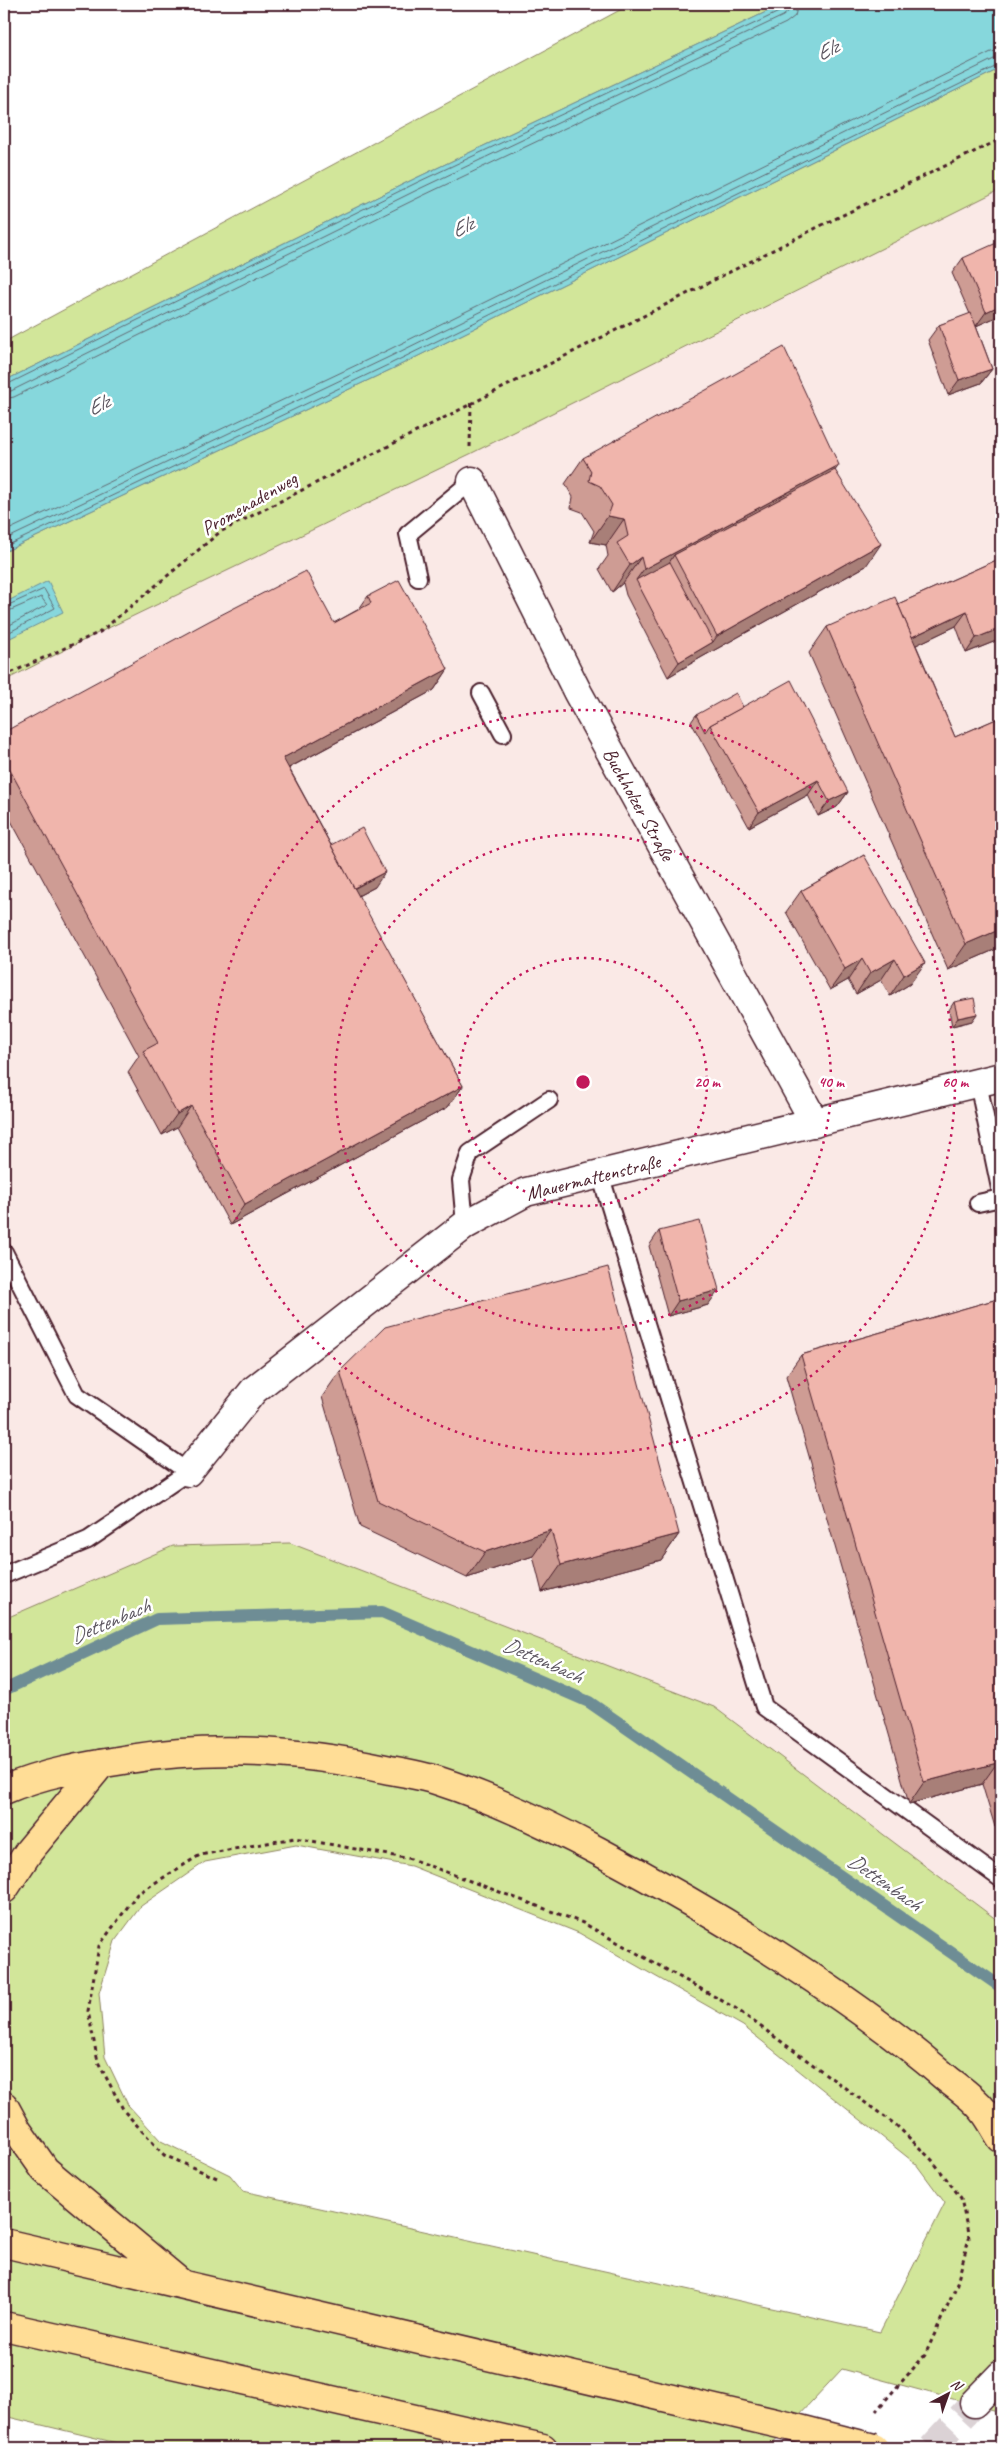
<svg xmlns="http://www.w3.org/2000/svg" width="1005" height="2452" font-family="Caveat,sans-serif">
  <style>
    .built { fill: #fae9e6 }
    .green { fill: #d2e69a; stroke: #8e8262; fill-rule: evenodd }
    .water { fill: #86d7dc; stroke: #6e8d95 }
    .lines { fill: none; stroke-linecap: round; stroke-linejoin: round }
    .shore { stroke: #626972; stroke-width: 1 }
    .stream { stroke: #6e8d95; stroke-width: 12 }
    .secondary-tunnel { stroke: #dbd2d5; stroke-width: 28; stroke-dasharray: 28 14; stroke-linecap: butt }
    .lane-casing { stroke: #4a1f2b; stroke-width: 20 }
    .street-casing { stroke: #4a1f2b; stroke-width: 31 }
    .secondary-casing { stroke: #4a1f2b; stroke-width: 31 }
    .highway-casing { stroke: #4a1f2b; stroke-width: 31 }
    .path { stroke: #4a1f2b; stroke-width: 3; stroke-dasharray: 4 4; stroke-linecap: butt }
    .lane { stroke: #fff; stroke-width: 16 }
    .street { stroke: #fff; stroke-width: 28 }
    .secondary { stroke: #fff; stroke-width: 28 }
    .highway { stroke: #ffdd96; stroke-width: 28 }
    .highway-bridge-casing { stroke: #4a1f2b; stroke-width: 31; stroke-linecap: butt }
    .highway-bridge { stroke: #ffdd96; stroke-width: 28 }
    .wall { fill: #ce9c94; stroke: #4a1f2b }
    .shaded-wall { fill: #a87f78; stroke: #4a1f2b }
    .building { fill: #f0b5ac; stroke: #4a1f2b }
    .ring { fill: none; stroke: #c2185b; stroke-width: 2.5; stroke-dasharray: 2.5 5 }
    .labels { text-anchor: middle; stroke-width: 5; stroke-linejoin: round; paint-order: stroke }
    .street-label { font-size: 20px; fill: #4a1f2b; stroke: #fff }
    .water-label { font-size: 21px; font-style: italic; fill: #5c5660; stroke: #fff }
    .centre { fill: #c2185b; stroke: #fff; stroke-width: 2.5 }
    .ring-label { font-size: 15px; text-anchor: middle; font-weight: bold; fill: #c2185b; stroke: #fff; stroke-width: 5; stroke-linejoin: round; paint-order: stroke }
  </style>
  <rect width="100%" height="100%" fill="#fff"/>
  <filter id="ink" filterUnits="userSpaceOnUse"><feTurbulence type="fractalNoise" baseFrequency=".02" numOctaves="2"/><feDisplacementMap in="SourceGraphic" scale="10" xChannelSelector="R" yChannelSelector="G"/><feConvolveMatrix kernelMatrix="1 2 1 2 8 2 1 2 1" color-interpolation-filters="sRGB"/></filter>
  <g filter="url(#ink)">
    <!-- built -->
    <path class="built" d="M1001 189V1923L714 1707 173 1546 4 1619V681L100 632 470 454Z"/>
    <!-- green -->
    <g class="green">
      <path d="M631 4H783L414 179 4 381V342Z"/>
      <path d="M1001 68V189L470 454 100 632 4 681V552L392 369Z"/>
      <path d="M290 1543 714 1707 1001 1923V2412L842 2369 768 2448H138L4 2416V1619L173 1546ZM296 1845 411 1866 579 1933 743 2026 916 2164 945 2203 880 2332 243 2191 230 2175 161 2141 128 2105 105 2057 99 1993 115 1941 141 1906 205 1862Z"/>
    </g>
    <!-- water -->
    <g class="water">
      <path d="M783 4H1001V68L392 369 4 552V381L414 179Z"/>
      <path d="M48 581 63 612 4 641V603Z"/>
    </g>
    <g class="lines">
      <!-- shore -->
      <g class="shore">
        <path d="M4 386 416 183 781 11 784 4"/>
        <path d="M4 392 11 391 419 189 783 16 789 11 790 4"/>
        <path d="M4 399 14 397 422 196 786 23 795 16 798 4"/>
        <path d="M4 532 384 352 991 52 1001 50"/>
        <path d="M4 540 387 358 994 59 1001 58"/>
        <path d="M4 547 390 364 1001 64"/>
        <path d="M4 607 44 589 55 608 4 635"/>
        <path d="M4 613 41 597 47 605 4 628"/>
      </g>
      <!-- stream -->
      <path class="stream" d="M4 1690 157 1619 382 1612 589 1702 1001 1987"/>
      <!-- secondary-tunnel -->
      <path class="secondary-tunnel" d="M932 2448 974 2403"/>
      <!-- lane casing -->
      <g class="lane-casing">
        <g id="lane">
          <path d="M418 578 408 534 472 481"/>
          <path d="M481 693 503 734"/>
          <path d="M978 1083 1001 1193"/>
          <path d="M600 1174 764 1707 1001 1879"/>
          <path d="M978 1203 1001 1198"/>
          <path d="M465 1225 461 1180 470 1153 549 1100"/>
          <path d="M4 1252 77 1395 188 1472 88 1540 4 1575"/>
        </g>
      </g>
      <!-- street casing -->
      <g class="street-casing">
        <g id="street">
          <path d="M472 481 578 693 815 1123"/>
          <path d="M188 1472 254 1390 465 1225 526 1192 1001 1077"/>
        </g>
      </g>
      <!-- secondary casing -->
      <g class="secondary-casing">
        <path id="secondary" d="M974 2403 1001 2375"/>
      </g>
      <!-- highway casing -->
      <g class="highway-casing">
        <g id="highway">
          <path d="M4 1790C43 1773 86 1766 129 1759 215 1745 305 1751 390 1770 407 1773 424 1776 439 1781 495 1799 547 1824 598 1851 666 1887 732 1925 796 1967 848 2001 898 2036 945 2077 957 2087 973 2097 983 2110 990 2118 995 2129 1001 2138"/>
          <path d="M4 1889 29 1851 101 1764"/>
          <path d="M4 2106 17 2130 45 2170 178 2281"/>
          <path d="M4 2243 788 2426"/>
          <path d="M4 2326 543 2448"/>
        </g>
      </g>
      <!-- path -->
      <g class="path">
        <path d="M470 447 471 403"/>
        <path d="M4 676 100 632 220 532 818 227 1001 139"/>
        <path d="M217 2178 164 2155 124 2111 98 2062 88 2011 99 1946 137 1894 200 1855 295 1838 411 1859 583 1923 735 2008 896 2125 932 2160 961 2198 969 2238 956 2287 925 2355 876 2411"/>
      </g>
      <!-- lane -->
      <use href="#lane" class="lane"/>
      <!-- street -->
      <use href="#street" class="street"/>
      <!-- secondary -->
      <use href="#secondary" class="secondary"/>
      <!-- highway -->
      <use href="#highway" class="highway"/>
      <!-- highway-bridge casing -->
      <g class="highway-bridge-casing">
        <path id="highway-bridge" d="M788 2426 874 2448"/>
      </g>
      <!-- highway-bridge -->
      <use href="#highway-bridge" class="highway-bridge"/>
    </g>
    <!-- wall -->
    <g class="wall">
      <path d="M963 258 1001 315 976 326 992 369 981 383 948 395 928 340 939 325 970 314 952 273Z"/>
      <path d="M583 458 839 465 835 470 866 566 702 657 668 677 626 595 623 583 612 592 599 569 608 556 606 545 590 542 594 531 582 512 571 508 573 497 565 484Z"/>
      <path d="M1001 558V639L966 653 956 626 916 645 955 737 1001 717V947L948 970 809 653 827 627 898 604Z"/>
      <path d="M368 596 448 669 434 690 289 768 331 845 375 887 358 896 463 1086 448 1107 230 1225 177 1127 162 1135 128 1072 139 1056 4 808V732L334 623 359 609Z"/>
      <path d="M743 707 848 792 837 807 818 816 808 795 749 827 691 722 696 715Z"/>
      <path d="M864 855 910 984 890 996 881 980 856 994 848 980 830 990 786 912 801 891Z"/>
      <path d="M954 1002 972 1021 952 1026 949 1010Z"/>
      <path d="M659 1231 708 1305 668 1316 649 1246Z"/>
      <path d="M1001 1298V1825L995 1827 982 1784 909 1804 786 1376 801 1355Z"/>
      <path d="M340 1371 679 1534 661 1560 542 1592 533 1556 467 1578 360 1527 322 1397Z"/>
    </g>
    <!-- shaded-wall -->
    <g class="shaded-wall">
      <path d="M1001 305V315L976 326 986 312Z"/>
      <path d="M992 369 981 383 948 395 959 380Z"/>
      <path d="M839 465 821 491 674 555 660 577 636 580 644 569Z"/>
      <path d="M608 516 624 519 606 545 590 542Z"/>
      <path d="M881 544 866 566 702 657 668 677 679 662 713 642 717 636Z"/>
      <path d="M641 557 623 583 612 592 630 565Z"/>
      <path d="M967 611 956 626 891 657 902 642Z"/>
      <path d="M1001 628V639L966 653 976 638Z"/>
      <path d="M448 669 434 690 268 779 283 758Z"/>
      <path d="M818 780 808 795 749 827 759 812Z"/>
      <path d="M848 792 837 807 818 816 829 801Z"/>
      <path d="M385 872 375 887 338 906 348 892Z"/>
      <path d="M1001 929V947L948 970 966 944Z"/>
      <path d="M862 959 848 980 830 990 845 969Z"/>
      <path d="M895 959 881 980 856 994 870 973Z"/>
      <path d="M925 963 910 984 890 996 904 975Z"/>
      <path d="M977 1014 972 1021 952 1026 958 1018Z"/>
      <path d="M463 1086 448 1107 230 1225 245 1204Z"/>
      <path d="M191 1106 177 1127 162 1135 177 1114Z"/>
      <path d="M719 1290 708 1305 668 1316 678 1301Z"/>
      <path d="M551 1530 533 1556 467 1578 485 1552Z"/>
      <path d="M679 1534 661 1560 542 1592 561 1565Z"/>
      <path d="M997 1763 982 1784 909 1804 924 1782Z"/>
      <path d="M1001 1818V1825L995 1827Z"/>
    </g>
    <!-- building -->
    <g class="building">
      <path d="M1001 241V305L986 312 963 258Z"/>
      <path d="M971 313 992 369 959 380 939 325Z"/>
      <path d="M784 347 839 465 644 569 641 557 630 565 617 543 628 536 624 519 608 516 612 505 600 486 589 481 591 471 583 458Z"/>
      <path d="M835 470 881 544 717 636 674 555Z"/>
      <path d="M1001 558V628L976 638 967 611 912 637 898 604Z"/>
      <path d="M670 562 713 642 679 662 636 580Z"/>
      <path d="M306 571 334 623 371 603 368 596 399 580 448 669 283 758 463 1086 245 1204 191 1106 177 1114 143 1051 158 1043 4 759V732L209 621Z"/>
      <path d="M895 597 955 737 1001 717V929L966 944 827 627Z"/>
      <path d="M791 680 848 792 829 801 818 780 759 812 710 725Z"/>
      <path d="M736 693 743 707 710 725 705 732 696 715Z"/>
      <path d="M362 828 385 872 354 888 331 845Z"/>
      <path d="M864 855 925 963 904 975 895 959 870 973 862 959 845 969 801 891Z"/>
      <path d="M974 998 977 1014 958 1018 954 1002Z"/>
      <path d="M700 1221 719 1290 678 1301 659 1231Z"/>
      <path d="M608 1267 679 1534 561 1565 551 1530 485 1552 378 1501 340 1371 385 1327Z"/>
      <path d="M1001 1298V1777L997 1763 924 1782 801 1355Z"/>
    </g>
  </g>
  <!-- distance rings -->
  <g class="ring">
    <circle cx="583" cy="1082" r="124"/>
    <circle cx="583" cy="1082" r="248"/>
    <circle cx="583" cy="1082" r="372"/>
  </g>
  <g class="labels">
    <!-- street labels -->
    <g class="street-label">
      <text transform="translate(249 503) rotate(-30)" y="7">Promenadenweg</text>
      <text transform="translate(639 804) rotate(61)" y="7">Buchholzer Straße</text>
      <text transform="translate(593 1177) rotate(-14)" y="7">Mauermattenstraße</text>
    </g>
    <!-- water labels -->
    <g class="water-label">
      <text transform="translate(827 50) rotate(-26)" y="7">Elz</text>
      <text transform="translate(462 227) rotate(-26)" y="7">Elz</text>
      <text transform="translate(98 405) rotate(-26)" y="7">Elz</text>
      <text transform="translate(110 1621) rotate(-23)" y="7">Dettenbach</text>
      <text transform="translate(543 1660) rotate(24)" y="7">Dettenbach</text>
      <text transform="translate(885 1882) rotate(35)" y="7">Dettenbach</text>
    </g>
  </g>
  <circle cx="583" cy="1082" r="8" class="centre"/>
  <g class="ring-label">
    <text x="707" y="1087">20 m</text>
    <text x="831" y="1087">40 m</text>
    <text x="955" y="1087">60 m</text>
  </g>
  <!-- margin -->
  <rect width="1005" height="2452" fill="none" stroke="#fff" stroke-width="20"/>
  <rect x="10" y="10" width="985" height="2432" fill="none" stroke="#4a1f2b" stroke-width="2" filter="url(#ink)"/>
  <!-- north arrow -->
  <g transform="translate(948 2394) rotate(41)" stroke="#ffffff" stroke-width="4" paint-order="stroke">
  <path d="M0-4L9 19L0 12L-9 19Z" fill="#4a1f2b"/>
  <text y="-8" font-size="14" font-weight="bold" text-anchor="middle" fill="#4a1f2b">N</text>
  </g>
</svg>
